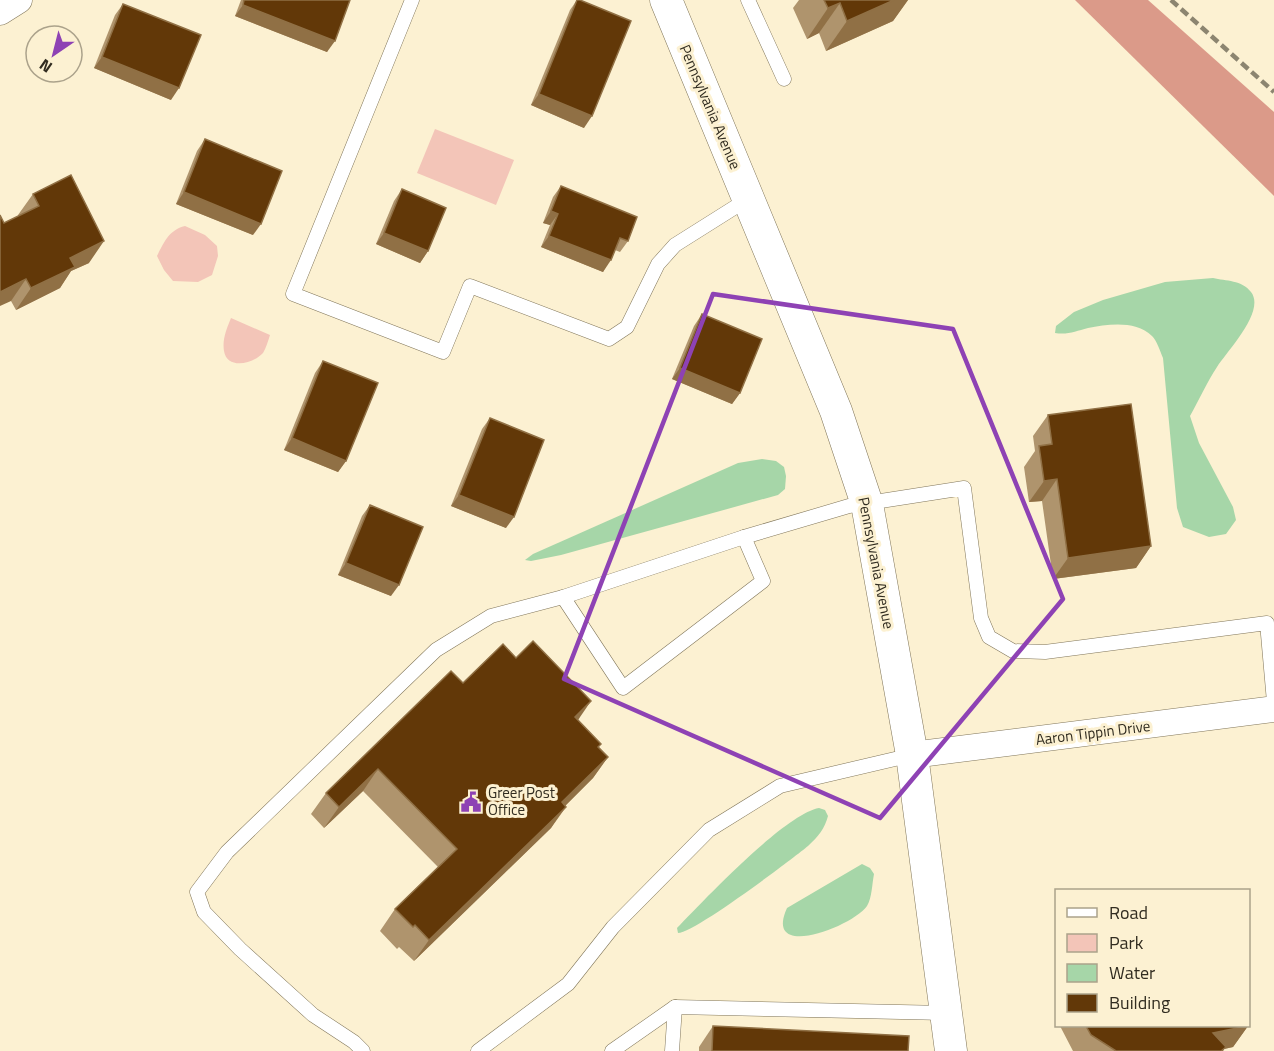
<svg xmlns="http://www.w3.org/2000/svg" width="1274" height="1051" font-family="'Titillium Web',sans-serif">
  <style>
    .green { fill: #f3c5b8 }
    .forest { fill: #db9a89 }
    .water { fill: #a6d6a8 }
    .lines { fill: none; stroke-linecap: round; stroke-linejoin: round }
    .service-casing { stroke: #81765a; stroke-width: 15 }
    .minor-casing { stroke: #81765a; stroke-width: 27 }
    .tertiary-casing { stroke: #81765a; stroke-width: 33 }
    .service { stroke: #fff; stroke-width: 14 }
    .minor { stroke: #fff; stroke-width: 26 }
    .tertiary { stroke: #fff; stroke-width: 32 }
    .rail { stroke: #8c8570; stroke-width: 4.5; stroke-dasharray: 9 4.5; stroke-linecap: butt }
    .wall { fill: #af946d }
    .shaded-wall { fill: #907045 }
    .building { fill: #623808; stroke: #907045; stroke-width: 1.5 }
    .marked { fill: none; stroke: #8e42b4; stroke-width: 4.5; stroke-linejoin: round }
    .labels { text-anchor: middle; stroke-width: 6; stroke-linejoin: round; paint-order: stroke }
    .street-label { font-size: 15px; fill: #312c20; stroke: #fcf1d2 }
    .poi-label { font-size: 15px; fill: #312c20; stroke: #fcf1d2; text-anchor: start }
  </style>
  <rect width="100%" height="100%" fill="#fcf1d2"/>
  <!-- green -->
  <g class="green">
    <path d="M435 129 514 160 496 205 417 173Z"/>
    <path d="M185 226 205 235 217 246 218 256 212 275 198 282 173 281 164 270 157 256C164 242 169 230 185 226Z"/>
    <path d="M231 318 270 335C268 341 266 348 263 353 253 364 227 370 224 351 222 339 227 328 231 318Z"/>
  </g>
  <!-- forest -->
  <path class="forest" d="M1075 0H1148L1274 112V196Z"/>
  <!-- water -->
  <g class="water">
    <path d="M1213 278C1226 281 1242 280 1251 292 1266 311 1227 351 1217 367 1207 382 1199 400 1190 416L1199 443 1233 507 1236 520 1226 534 1209 537 1183 527 1177 508 1163 358C1160 351 1157 341 1152 336 1136 320 1108 324 1088 328 1076 331 1068 335 1055 333L1056 326 1074 312 1103 300 1165 282Z"/>
    <path d="M762 459 776 461 784 467 786 476 785 489 778 495 561 555 531 561 525 560 533 554 738 463Z"/>
    <path d="M819 808 825 810 828 816C825 828 818 837 808 846 791 860 694 933 678 933L677 928C703 901 785 814 819 808Z"/>
    <path d="M862 864 870 868 874 874C872 884 872 898 867 906 852 927 763 961 787 908Z"/>
  </g>
  <g class="lines">
    <!-- service casing -->
    <g class="service-casing">
      <g id="service">
        <path d="M412 0 293 294 443 352 470 286 609 339 627 327 658 264 675 245 748 199"/>
        <path d="M748 0 784 79"/>
        <path d="M563 597 623 688 763 581 744 537"/>
        <path d="M363 1051 354 1042 313 1015 240 949 204 912 197 892 227 852 436 650 491 616 563 597 744 537 849 506 964 488 981 618 989 637 1013 651 1045 652 1267 623 1274 702"/>
        <path d="M478 1051 568 984 613 927 709 830 780 786 912 755"/>
        <path d="M612 1051 675 1007"/>
        <path d="M672 1051 675 1007 946 1013"/>
      </g>
    </g>
    <!-- minor casing -->
    <g class="minor-casing">
      <g id="minor">
        <path d="M0 12 19 0"/>
        <path d="M912 755 1274 709"/>
      </g>
    </g>
    <!-- tertiary casing -->
    <g class="tertiary-casing">
      <path id="tertiary" d="M666 0 836 411 867 504 912 755 951 1051"/>
    </g>
    <!-- service -->
    <use href="#service" class="service"/>
    <!-- minor -->
    <use href="#minor" class="minor"/>
    <!-- tertiary -->
    <use href="#tertiary" class="tertiary"/>
    <!-- rail -->
    <path class="rail" d="M1171 0 1274 92"/>
  </g>
  <!-- wall -->
  <g class="wall">
    <path d="M241 0H350L327 52 235 16Z"/>
    <path d="M577 0 584 128 531 105 570 10Z"/>
    <path d="M799 0H908L893 21 826 51 819 33 807 39 793 8Z"/>
    <path d="M123 4 171 100 94 68 115 15Z"/>
    <path d="M205 139 253 235 176 204 197 151Z"/>
    <path d="M561 186 628 241 620 252 615 250 603 272 541 247 550 225 543 223 553 197Z"/>
    <path d="M402 189 428 251 420 263 376 244 394 201Z"/>
    <path d="M33 194 89 263 71 271 60 288 16 310 11 301 18 215Z"/>
    <path d="M702 314 740 393 732 404 672 379 694 326Z"/>
    <path d="M323 361 346 461 338 472 284 450 315 373Z"/>
    <path d="M1048 415 1151 546 1136 568 1053 579 1042 501 1029 502 1024 467 1035 451 1033 436Z"/>
    <path d="M490 418 506 528 451 506 482 429Z"/>
    <path d="M370 505 391 596 338 575 362 516Z"/>
    <path d="M463 683 578 720 599 747 608 757 593 778 565 806 551 828 414 961 399 947 397 949 380 931 395 909 438 867 363 791 324 828 311 814 326 793Z"/>
    <path d="M713 1026 908 1051H699V1047Z"/>
    <path d="M1060 1026H1248L1233 1047 1224 1049 1223 1051H1073Z"/>
  </g>
  <!-- shaded-wall -->
  <g class="shaded-wall">
    <path d="M894 0H908L893 21 826 51 847 21Z"/>
    <path d="M840 3 819 33 807 39 828 8Z"/>
    <path d="M243 5 335 41 327 52 235 16Z"/>
    <path d="M102 57 179 88 171 100 94 68Z"/>
    <path d="M539 94 592 116 584 128 531 105Z"/>
    <path d="M184 192 261 224 253 235 176 204Z"/>
    <path d="M551 211 558 214 550 225 543 223Z"/>
    <path d="M384 233 428 251 420 263 376 244Z"/>
    <path d="M549 236 611 260 603 272 541 247Z"/>
    <path d="M104 241 89 263 71 271 60 288 16 310 31 288 70 258Z"/>
    <path d="M26 279 11 301 0 306V292Z"/>
    <path d="M680 368 740 393 732 404 672 379Z"/>
    <path d="M292 438 346 461 338 472 284 450Z"/>
    <path d="M1057 479 1042 501 1029 502 1044 481Z"/>
    <path d="M459 495 514 517 506 528 451 506Z"/>
    <path d="M1151 546 1136 568 1053 579 1068 558Z"/>
    <path d="M346 563 399 585 391 596 338 575Z"/>
    <path d="M591 701 576 723 575 717Z"/>
    <path d="M608 757 593 778 547 824 562 802Z"/>
    <path d="M378 769 363 791 324 828 339 807Z"/>
    <path d="M566 807 551 828 414 961 429 940Z"/>
    <path d="M1248 1026 1233 1047 1224 1049 1223 1051H1221L1213 1033Z"/>
  </g>
  <!-- building -->
  <g class="building">
    <path d="M244 0H350L335 41 243 5Z"/>
    <path d="M577 0H580L631 21 592 116 539 94Z"/>
    <path d="M824 0H894L847 21 840 3 828 8Z"/>
    <path d="M123 4 201 35 179 88 102 57Z"/>
    <path d="M205 139 282 171 261 224 184 192Z"/>
    <path d="M71 175 104 241 70 258 75 267 31 288 26 279 0 292V215L4 223 39 206 33 194Z"/>
    <path d="M561 186 637 217 628 241 620 238 611 260 549 236 558 214 551 211Z"/>
    <path d="M402 189 446 208 428 251 384 233Z"/>
    <path d="M702 314 762 339 740 393 680 368Z"/>
    <path d="M323 361 378 383 346 461 292 438Z"/>
    <path d="M1131 404 1151 546 1068 558 1057 479 1044 481 1039 446 1052 444 1048 415Z"/>
    <path d="M490 418 544 440 514 517 459 495Z"/>
    <path d="M370 505 423 527 399 585 346 563Z"/>
    <path d="M533 641 591 701 575 717 601 744 598 747 608 757 562 802 566 807 429 940 415 925 413 927 395 909 457 849 378 769 339 807 326 793 451 671 463 683 503 644 516 658Z"/>
    <path d="M713 1026 909 1036 908 1051H712Z"/>
    <path d="M1086 1026H1247L1213 1033 1226 1047 1221 1051H1116L1091 1035Z"/>
  </g>
  <!-- marked area -->
  <path class="marked" d="M713 294 953 329 1063 599 880 818 564 679Z"/>
  <!-- icons -->
  <defs>
    <g id="civic-bare" transform="scale(1.62)"><path d="M-.6-6.5H3V-4.5H.6V-3L4-1V1h2V6H-6V1h2V-1L-.6-3ZM-1.2 2.5V6h2.4V2.5Z" fill="#8e42b4" stroke="#fcf1d2" stroke-width="2.5" paint-order="stroke"/></g>
  </defs>
  <g fill-rule="evenodd">
    <use href="#civic-bare" x="471" y="802"/>
  </g>
  <g class="labels">
    <!-- street labels -->
    <g class="street-label">
      <text transform="translate(710 107) rotate(67)" y="5">Pennsylvania Avenue</text>
      <text transform="translate(876 563) rotate(79)" y="5">Pennsylvania Avenue</text>
      <text transform="translate(1093 733) rotate(-7)" y="5">Aaron Tippin Drive</text>
    </g>
    <!-- poi labels -->
    <g class="poi-label">
      <text x="488" y="798">Greer Post<tspan x="488" dy="17">Office</tspan></text>
    </g>
  </g>
  <!-- legend -->
  <rect x="1055" y="889" width="195" height="138" fill="#fcf1d2" stroke="#aba28b" stroke-width="1.5"/>
  <rect x="1067" y="908" width="30" height="9" fill="#ffffff" stroke="#aba28b" stroke-width="1.5"/>
  <text x="1109" y="919" font-size="18" fill="#312c20">Road</text>
  <rect x="1067" y="934" width="30" height="18" fill="#f3c5b8" stroke="#aba28b" stroke-width="1.5"/>
  <text x="1109" y="949" font-size="18" fill="#312c20">Park</text>
  <rect x="1067" y="964" width="30" height="18" fill="#a6d6a8" stroke="#aba28b" stroke-width="1.5"/>
  <text x="1109" y="979" font-size="18" fill="#312c20">Water</text>
  <rect x="1067" y="994" width="30" height="18" fill="#623808" stroke="#aba28b" stroke-width="1.5"/>
  <text x="1109" y="1009" font-size="18" fill="#312c20">Building</text>
  <!-- north arrow -->
  <g transform="translate(54 54) rotate(215)"><circle r="28" fill="#fcf1d2" stroke="#aba28b" stroke-width="1.5"/>
  <path d="M0-4.5L10 22L0 15L-10 22Z" fill="#8e42b4"/>
  <text y="-9" font-size="16" font-weight="bold" text-anchor="middle" fill="#312c20">N</text>
  </g>
</svg>
